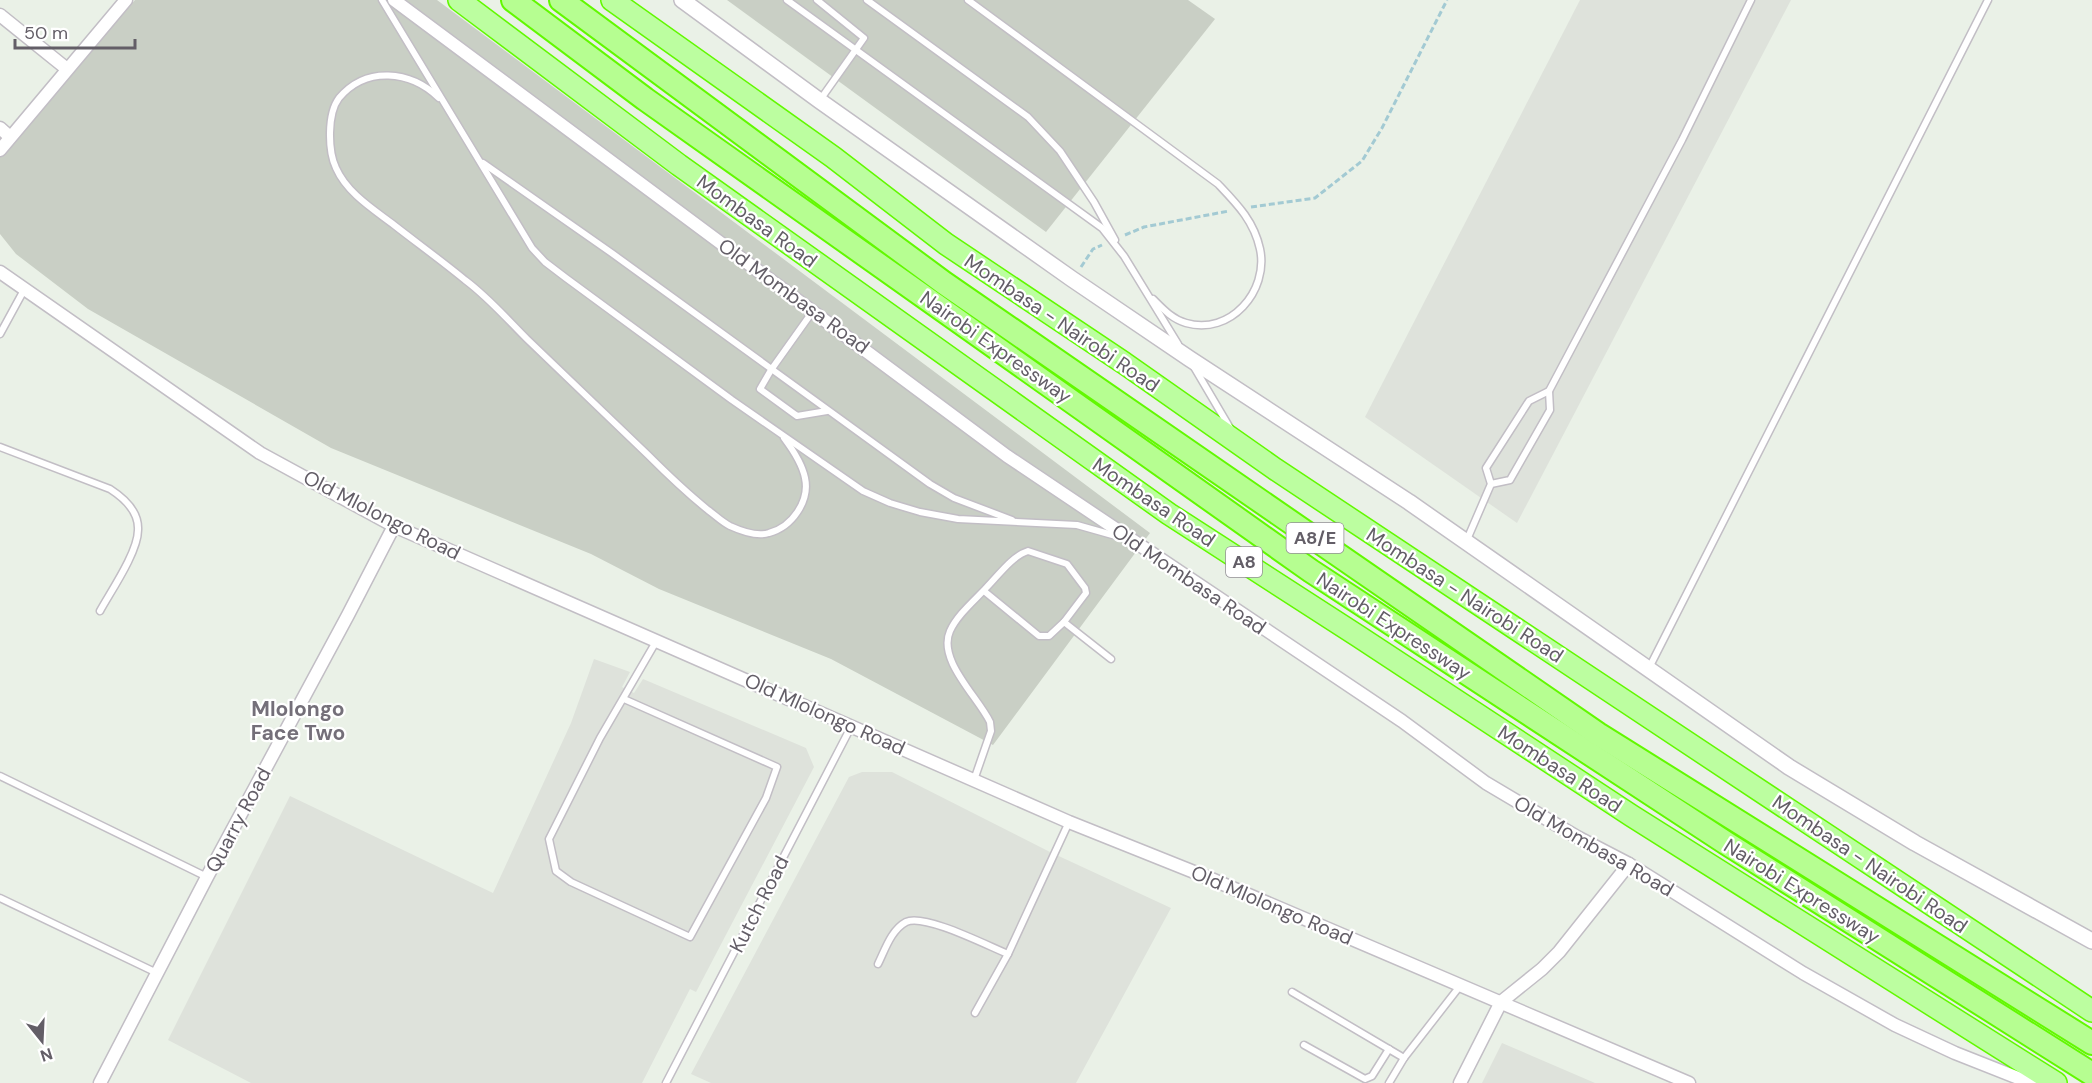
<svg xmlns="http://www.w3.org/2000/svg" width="2092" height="1083" font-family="'DM Sans',sans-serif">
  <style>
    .industrial { fill: #dee2db }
    .building { fill: #c9cfc5 }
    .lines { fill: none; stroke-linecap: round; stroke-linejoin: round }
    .service-casing { stroke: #c2bec5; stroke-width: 9 }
    .minor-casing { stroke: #c2bec5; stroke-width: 15 }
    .tertiary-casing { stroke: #c2bec5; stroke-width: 18 }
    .trunk-casing { stroke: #62f800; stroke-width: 24 }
    .motorway-casing { stroke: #62f800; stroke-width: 26 }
    .path { stroke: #a3cad3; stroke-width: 3; stroke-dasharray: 6 3; stroke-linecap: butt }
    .service { stroke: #fff; stroke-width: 6 }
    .minor { stroke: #fff; stroke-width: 12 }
    .tertiary { stroke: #fff; stroke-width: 15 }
    .trunk { stroke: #bcfea0; stroke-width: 21 }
    .motorway { stroke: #b6fe91; stroke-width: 22 }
    .labels { text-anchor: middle; stroke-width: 4.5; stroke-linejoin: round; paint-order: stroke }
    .shield { fill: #fff; stroke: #928e95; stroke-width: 1.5 }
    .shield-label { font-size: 18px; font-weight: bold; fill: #635e67 }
    .street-label { font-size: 20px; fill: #635e67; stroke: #fff }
    .neighbourhood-label { font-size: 21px; font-weight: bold; fill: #746f79; stroke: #fff }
  </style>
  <rect width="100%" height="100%" fill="#eaf1e7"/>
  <!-- industrial -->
  <g class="industrial">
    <path d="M1580 0H1791L1517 523 1365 417Z"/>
    <path d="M594 659 630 672 622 687 634 693 643 679 806 748 814 767 696 992 690 989 642 1083H251L168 1040 290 796 493 893 571 723Z"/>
    <path d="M862 772H892L1050 852 1171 908 1076 1083H711L691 1074 849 777Z"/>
    <path d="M1502 1043 1595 1083H1482Z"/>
  </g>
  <!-- building -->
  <g class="building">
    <path d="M135 0H437L1150 533 993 745 831 659 659 589 591 554 331 448 88 309 16 254 0 234V155Z"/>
    <path d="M727 0H1188L1215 19 1046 232Z"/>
  </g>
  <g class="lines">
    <!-- service casing -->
    <g class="service-casing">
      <g id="service">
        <path d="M382 0 532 248 545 262 566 278 732 400 863 491 890 503 920 512 958 519 1077 525 1123 538"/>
        <path d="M787 0 1102 228 1124 256 1178 344"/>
        <path d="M817 0 864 38 820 100"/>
        <path d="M867 0 1028 117 1060 151 1094 202 1115 240"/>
        <path d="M968 0 1218 184C1237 204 1254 221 1260 249 1269 291 1230 336 1186 323 1172 319 1163 309 1153 299"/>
        <path d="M439 98C410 70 366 66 339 98 327 114 328 151 336 168 347 193 373 209 394 225 417 243 442 261 465 280 488 297 507 319 527 339 568 378 608 417 648 455 667 474 687 493 708 510 715 515 722 522 730 526 741 531 757 537 769 533 792 527 810 501 805 478 802 463 793 450 784 438"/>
        <path d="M483 163 613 254 930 484 954 498 1012 520"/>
        <path d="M813 311 771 370 760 389 797 416 827 411"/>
        <path d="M0 334 24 290"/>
        <path d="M1194 367 1230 428"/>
        <path d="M0 447 110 489C124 498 139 512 138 530 138 552 111 591 100 611"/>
        <path d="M1491 484 1510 480 1550 410 1549 391 1682 140 1751 0"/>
        <path d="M1466 542 1491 484 1486 468 1529 401 1549 391"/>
        <path d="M984 591 1039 636H1049L1064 622"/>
        <path d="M1649 668 1988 0"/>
        <path d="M624 699 777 767 766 798 690 937 571 882 556 871 549 839 600 738 657 640"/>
        <path d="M0 776 207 877"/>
        <path d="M974 780 991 731 990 722C978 697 937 660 950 631 957 615 975 600 986 588 998 576 1012 556 1028 551L1067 564 1085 588 1086 593 1064 622 1111 659"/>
        <path d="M0 898 157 973"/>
        <path d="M878 964C885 950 891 930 906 922 924 913 988 946 1008 954"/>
        <path d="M1292 992 1404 1058"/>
        <path d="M975 1013 1008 954 1069 822"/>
        <path d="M1304 1045 1365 1079 1372 1076 1389 1049"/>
        <path d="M666 1083 851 727"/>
        <path d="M1389 1083 1404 1058 1460 986"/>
      </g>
    </g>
    <!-- minor casing -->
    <g class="minor-casing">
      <g id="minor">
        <path d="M394 0 1007 456 1402 721 1486 783 1577 837 1629 864 1803 973 1895 1025 1955 1053 2031 1083"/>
        <path d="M0 15 67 69"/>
        <path d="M0 128 10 137"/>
        <path d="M0 150 126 0"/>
        <path d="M0 272 260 453 394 526 1069 822 1209 878 1689 1083"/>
        <path d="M100 1083 207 877 348 615 394 526"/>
        <path d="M1460 1083 1501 1002 1542 969 1559 952 1629 864"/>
      </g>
    </g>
    <!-- tertiary casing -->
    <g class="tertiary-casing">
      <path id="tertiary" d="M682 0 820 101 1072 279 1190 359 1409 502 1789 767 1915 843 2092 941"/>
    </g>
    <!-- trunk casing -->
    <g class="trunk-casing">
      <g id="trunk">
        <path d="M459 0 679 165 1169 514 1358 636 1632 816 2056 1083"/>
        <path d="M612 0 833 157 946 244 1124 363 1275 469 2092 1011"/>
      </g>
    </g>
    <!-- motorway casing -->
    <g class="motorway-casing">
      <g id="motorway">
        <path d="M513 0 645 99 1311 571 1726 843 2092 1074"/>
        <path d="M561 0 944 283 1598 734 2092 1043"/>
      </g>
    </g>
    <!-- path -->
    <g class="path">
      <path d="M1251 207 1315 198 1362 161 1382 128 1447 0"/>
      <path d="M1125 235 1144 227 1229 211"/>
      <path d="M1081 267 1093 249 1102 245"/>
    </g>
    <!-- service -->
    <use href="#service" class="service"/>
    <!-- minor -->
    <use href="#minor" class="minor"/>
    <!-- tertiary -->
    <use href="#tertiary" class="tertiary"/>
    <!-- trunk -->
    <use href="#trunk" class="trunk"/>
    <!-- motorway -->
    <use href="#motorway" class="motorway"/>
  </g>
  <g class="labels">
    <!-- shield labels -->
    <g class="shield">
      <rect x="1286.5" y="523" width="57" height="30" rx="4.5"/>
      <rect x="1226" y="547" width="36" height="30" rx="4.5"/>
    </g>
    <g class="shield-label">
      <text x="1315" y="544">A8/E</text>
      <text x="1244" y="568">A8</text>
    </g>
    <!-- street labels -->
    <g class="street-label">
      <text transform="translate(757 221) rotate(36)" y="7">Mombasa Road</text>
      <text transform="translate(794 296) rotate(36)" y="7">Old Mombasa Road</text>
      <text transform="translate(1062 323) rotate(34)" y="7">Mombasa - Nairobi Road</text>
      <text transform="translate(996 347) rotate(35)" y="7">Nairobi Expressway</text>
      <text transform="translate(1154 502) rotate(34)" y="7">Mombasa Road</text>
      <text transform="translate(382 515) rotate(27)" y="7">Old Mlolongo Road</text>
      <text transform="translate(1189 579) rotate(34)" y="7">Old Mombasa Road</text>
      <text transform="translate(1465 595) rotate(33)" y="7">Mombasa - Nairobi Road</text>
      <text transform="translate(1394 626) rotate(33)" y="7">Nairobi Expressway</text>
      <text transform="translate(825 714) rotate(24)" y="7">Old Mlolongo Road</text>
      <text transform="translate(1560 769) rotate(33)" y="7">Mombasa Road</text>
      <text transform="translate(238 820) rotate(-62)" y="7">Quarry Road</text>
      <text transform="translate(1594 846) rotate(30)" y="7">Old Mombasa Road</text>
      <text transform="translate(1870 864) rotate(34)" y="7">Mombasa - Nairobi Road</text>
      <text transform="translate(1802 891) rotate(32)" y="7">Nairobi Expressway</text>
      <text transform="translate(759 904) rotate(-63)" y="7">Kutch Road</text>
      <text transform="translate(1272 905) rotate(23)" y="7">Old Mlolongo Road</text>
    </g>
    <!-- neighbourhood labels -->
    <g class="neighbourhood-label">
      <text x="298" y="716">Mlolongo<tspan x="298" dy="24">Face Two</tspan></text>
    </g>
  </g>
  <!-- north arrow -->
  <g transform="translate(42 1041) rotate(162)" stroke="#ffffff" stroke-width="4.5" paint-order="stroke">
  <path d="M0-4.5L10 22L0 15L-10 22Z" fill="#635e67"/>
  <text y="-9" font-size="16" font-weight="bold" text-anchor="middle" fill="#635e67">N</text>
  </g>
  <!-- scale -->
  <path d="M15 39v9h120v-9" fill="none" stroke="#635e67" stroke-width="3"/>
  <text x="24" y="39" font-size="18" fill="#635e67" stroke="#ffffff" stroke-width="4.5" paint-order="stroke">50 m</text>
</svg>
